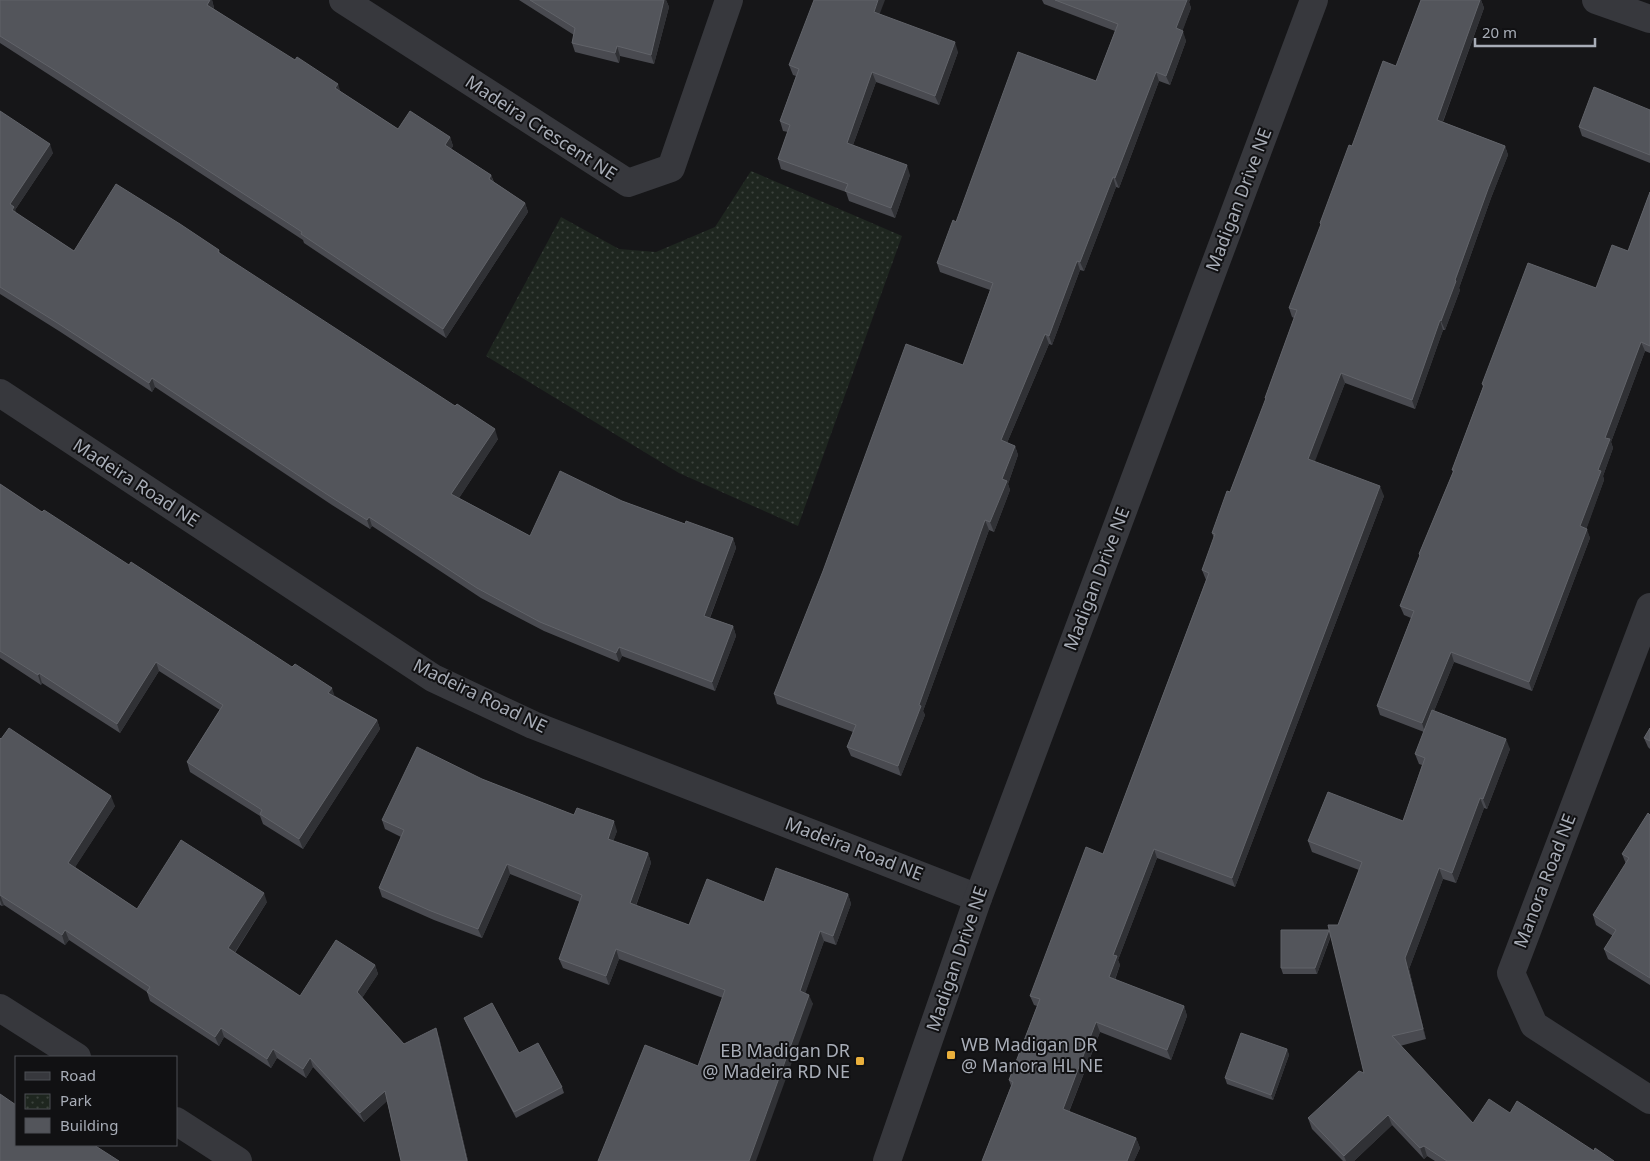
<svg xmlns="http://www.w3.org/2000/svg" width="1650" height="1161" font-family="'Noto Sans',sans-serif">
  <style>
    .park { fill: url(#park-dots) }
    .lines { fill: none; stroke-linecap: round; stroke-linejoin: round }
    .minor { stroke: #37383d; stroke-width: 28 }
    .tertiary { stroke: #37383d; stroke-width: 28 }
    .wall { fill: #494a50 }
    .shaded-wall { fill: #303135 }
    .building { fill: #53555b; stroke: #616369 }
    .poi-dot { fill: #eab03c; stroke: #111113; stroke-width: 2 }
    .labels { text-anchor: middle; stroke-width: 4; stroke-linejoin: round; paint-order: stroke }
    .street-label { font-size: 18px; fill: #a8adb7; stroke: #111113 }
    .poi-label { font-size: 18px; fill: #a8adb7; stroke: #111113; text-anchor: start }
  </style>
  <defs>
    <pattern id="park-dots" width="8" height="8" patternUnits="userSpaceOnUse" patternTransform="scale(1.25)"><rect width="8" height="8" fill="#1e261f"/><path d="M2 2h.1M6 6h.1" fill="none" stroke="#3c433d" stroke-width="1.8" stroke-linecap="round"/></pattern>
  </defs>
  <rect width="100%" height="100%" fill="#161618"/>
  <!-- park -->
  <path class="park" d="M751 171 902 236 798 526 679 473 486 356 561 217 619 249 656 252 715 227Z"/>
  <g class="lines">
    <!-- minor -->
    <g class="minor">
      <path d="M343 0 628 183 671 168 729 0"/>
      <path d="M1596 0 1650 19"/>
      <path d="M0 393 433 678 533 725 978 898"/>
      <path d="M1650 607 1511 973 1534 1025 1650 1100"/>
      <path d="M0 1008 77 1057"/>
      <path d="M176 1121 238 1161"/>
    </g>
    <!-- tertiary -->
    <path class="tertiary" d="M887 1161 978 898 1314 0"/>
  </g>
  <!-- wall -->
  <g class="wall">
    <path d="M0 0H212L214 8V9L398 129 450 137 453 146 451 149 491 175 494 182 525 203 528 212 446 338 304 243 303 240 62 83 0 43Z"/>
    <path d="M519 0H666L669 7 654 64 620 56 619 63 575 52 572 43 574 35Z"/>
    <path d="M1042 0H1190L1189 2 1191 8 1182 31 1186 41 1170 85 1159 81 1119 188 1116 187 1084 271 1080 270 1052 345 1049 344 1007 443 1015 446 1018 455 1008 484 1010 490 994 532 989 530 923 711 925 715 901 776 851 756 847 747 853 732 777 704 774 694 963 365 990 290 940 272 937 263 956 222 1096 81 1115 31 1044 4Z"/>
    <path d="M1421 0H1481L1484 8 1443 122 1505 146 1508 155 1491 198 1459 288 1460 290 1445 330H1443L1415 409 1345 383 1314 462 1384 496 1235 887 1157 858 1118 960 1120 965 1115 980 1184 1006 1187 1016 1171 1060 1100 1032 1069 1112 1136 1138 1140 1148 1134 1161H982L1011 1086 1009 1080 1037 1006 1034 1005 1030 996 1103 854 1206 580 1202 570 1214 538 1212 533 1230 492 1266 400 1265 398 1294 318 1292 317 1289 308 1321 225 1320 223 1352 146 1396 66Z"/>
    <path d="M880 14 958 52 939 105 876 82 853 145 910 175 895 218 849 201 846 192 781 169 778 159 788 132 783 131 780 121 796 76 793 75 789 65Z"/>
    <path d="M1650 110V163L1582 136 1579 127Z"/>
    <path d="M0 111 53 153 15 210 16 213 74 251 219 250 220 254 498 439 459 498 530 536 622 501 685 524 733 538 736 548 710 618 733 626 736 636 715 691 622 656 619 662 544 631 481 598 372 526 370 529 332 505 155 387 152 392 59 331 0 294Z"/>
    <path d="M1650 192V353L1645 351 1611 442 1613 448 1603 476 1604 480 1586 529 1590 538 1532 691 1454 662 1434 711 1510 749 1487 809 1484 808 1456 883 1443 879 1409 969 1426 1039 1400 1046 1473 1123 1510 1113 1594 1151 1614 1161H1435L1427 1156 1424 1159 1392 1125 1354 1161H1343L1312 1129 1308 1118 1364 1073 1331 936 1317 974H1283L1281 968 1331 935 1338 925 1359 870 1312 852 1308 841 1403 821 1422 765 1419 764 1415 754 1424 732 1380 715 1377 706 1411 618 1404 615 1400 606 1420 556 1419 554 1453 472 1452 470 1483 387 1482 384 1596 288 1628 251Z"/>
    <path d="M0 484 42 512 335 696 377 720 380 729 303 849 263 824 260 816 190 772 187 762 220 710 159 671 120 733 42 683 41 685 0 658Z"/>
    <path d="M1650 728V749L1648 747 1644 738Z"/>
    <path d="M0 738 115 806 75 867 137 909 267 902 235 953 300 996 375 965 378 974 362 998 404 1044 439 1037 468 1161H401L387 1101 364 1122 313 1067 306 1078 277 1058 271 1068 224 1037 219 1046 150 1001 147 992 69 940 65 945 4 905 2 906 0 905Z"/>
    <path d="M482 779 574 815 617 831 613 841 648 853 651 863 636 906 689 925 764 902 848 894 851 904 836 945 824 941 805 993 813 1004 698 1066 723 998 619 959 609 985 563 968 559 959 580 902 510 874 482 938 434 920 382 897 379 888 401 837 385 829 382 820Z"/>
    <path d="M1650 815V985L1608 959 1604 949 1613 936 1596 925 1593 915 1626 864 1622 854Z"/>
    <path d="M464 1018 519 1053 562 1087 564 1093 516 1118 466 1023Z"/>
    <path d="M1287 1049 1289 1055 1273 1100 1227 1084 1225 1078Z"/>
  </g>
  <!-- shaded-wall -->
  <g class="shaded-wall">
    <path d="M210 0H212L214 8 210 14 207 5Z"/>
    <path d="M664 0H666L669 7 654 64 651 55Z"/>
    <path d="M878 0H885L877 21 874 12Z"/>
    <path d="M1185 0H1190L1189 2 1191 8 1180 38 1176 28Z"/>
    <path d="M1480 0H1481L1484 8 1440 129 1437 120Z"/>
    <path d="M1183 31 1186 41 1170 85 1166 76Z"/>
    <path d="M955 42 958 52 939 105 935 96Z"/>
    <path d="M617 46 620 56 619 63 615 53Z"/>
    <path d="M872 72 876 82 850 153 847 143Z"/>
    <path d="M1156 72 1159 81 1119 188 1115 178Z"/>
    <path d="M338 84 341 93 335 88Z"/>
    <path d="M450 137 453 146 448 154 445 145Z"/>
    <path d="M50 144 53 153 15 210 17 216 15 219 10 204Z"/>
    <path d="M1505 146 1508 155 1491 198 1459 288 1460 290 1445 330 1441 321 1488 189Z"/>
    <path d="M907 165 910 175 895 218 891 208Z"/>
    <path d="M491 175 494 184 489 179Z"/>
    <path d="M1113 177 1116 187 1084 271 1080 262Z"/>
    <path d="M525 203 528 212 446 338 443 329Z"/>
    <path d="M1077 261 1080 270 1052 345 1049 336Z"/>
    <path d="M1440 320 1443 330 1415 409 1412 400Z"/>
    <path d="M1045 334 1049 344 1004 450 1001 440Z"/>
    <path d="M1641 342 1645 351 1611 442 1613 448 1603 476 1604 480 1584 536 1580 526 1605 438Z"/>
    <path d="M1341 373 1345 383 1312 469 1308 459Z"/>
    <path d="M152 378 155 387 152 392 149 383Z"/>
    <path d="M495 429 498 439 455 504 451 494Z"/>
    <path d="M1015 446 1018 455 1008 484 1010 490 994 532 990 522 1002 479Z"/>
    <path d="M1380 486 1384 496 1235 887 1232 878Z"/>
    <path d="M369 517 372 526 370 529 367 520Z"/>
    <path d="M985 520 989 530 923 711 925 715 901 776 898 766 919 705Z"/>
    <path d="M1587 529 1590 538 1532 691 1529 682Z"/>
    <path d="M733 538 736 548 707 625 704 616Z"/>
    <path d="M733 626 736 636 715 691 712 682Z"/>
    <path d="M619 647 622 656 619 662 616 653Z"/>
    <path d="M1451 652 1454 662 1425 733 1422 723Z"/>
    <path d="M156 662 159 671 120 733 117 724Z"/>
    <path d="M39 673 42 683 41 685 38 675Z"/>
    <path d="M332 688 335 697 328 693Z"/>
    <path d="M377 720 380 729 303 849 299 839Z"/>
    <path d="M1506 739 1510 749 1487 809 1483 799Z"/>
    <path d="M111 796 115 806 72 872 68 863Z"/>
    <path d="M1480 798 1484 808 1456 883 1452 873Z"/>
    <path d="M614 821 617 831 611 848 608 839Z"/>
    <path d="M1154 849 1157 858 1118 960 1120 965 1112 987 1109 977 1113 955Z"/>
    <path d="M648 853 651 863 633 913 630 903Z"/>
    <path d="M507 864 510 874 482 938 478 929Z"/>
    <path d="M1439 868 1443 879 1409 969 1426 1039 1423 1029 1405 958Z"/>
    <path d="M264 893 267 902 231 958 228 948Z"/>
    <path d="M848 894 851 904 836 945 833 936Z"/>
    <path d="M0 895 4 905 2 906 0 900Z"/>
    <path d="M65 930 69 940 65 945 62 935Z"/>
    <path d="M1329 930 1331 935 1317 974 1315 968Z"/>
    <path d="M820 931 824 941 803 1000 800 991Z"/>
    <path d="M616 949 619 959 609 985 606 976Z"/>
    <path d="M375 965 378 974 360 1001 357 992Z"/>
    <path d="M809 995 813 1004 756 1161H749Z"/>
    <path d="M1184 1006 1187 1016 1171 1060 1167 1050Z"/>
    <path d="M1096 1022 1100 1032 1066 1119 1063 1109Z"/>
    <path d="M221 1028 224 1037 219 1046 215 1037Z"/>
    <path d="M436 1028 439 1037 468 1161H467Z"/>
    <path d="M273 1049 277 1058 271 1068 267 1059Z"/>
    <path d="M1287 1049 1289 1055 1273 1100 1271 1095Z"/>
    <path d="M310 1058 313 1067 306 1078 303 1069Z"/>
    <path d="M385 1091 388 1100 364 1122 360 1113Z"/>
    <path d="M1388 1115 1392 1125 1354 1161H1346L1344 1156Z"/>
    <path d="M1136 1138 1140 1148 1134 1161H1127Z"/>
    <path d="M1424 1146 1427 1156 1424 1159 1420 1148Z"/>
  </g>
  <!-- building -->
  <g class="building">
    <path d="M0 0H210L207 5 295 60 297 57 338 84 335 88 398 129 410 111 450 137 445 145 491 175 489 179 525 203 443 329 301 234 302 232 59 73 0 36Z"/>
    <path d="M530 0H664L651 55 617 46 615 53 572 43 575 28Z"/>
    <path d="M814 0H878L874 12 955 42 935 96 872 72 847 143 907 165 891 208 845 191 848 184 778 159 790 125 780 121 799 69 789 65Z"/>
    <path d="M1055 0H1187L1176 28 1183 31 1166 76 1156 72 1115 178 1113 177 1080 262 1077 261 1049 336 1045 334 1001 440 1015 446 1002 479 1007 481 990 522 985 520 919 705 921 706 898 766 847 747 856 725 774 694 823 571 906 344 963 365 993 283 937 263 953 220 956 222 1018 52 1096 81 1118 24Z"/>
    <path d="M1421 0H1480L1437 120 1505 146 1488 189 1455 280 1456 281 1441 321 1440 320 1412 400 1341 373 1308 459 1380 486 1232 878 1154 849 1113 955 1117 956 1109 977 1184 1006 1167 1050 1096 1022 1063 1109 1136 1138 1127 1161H982L1013 1082 1009 1080 1040 999 1030 996 1086 847 1103 854 1209 573 1202 570 1215 534 1212 533 1227 491 1230 492 1266 398H1265L1297 310 1289 308 1321 224 1320 223 1349 145 1352 146 1383 61 1396 66Z"/>
    <path d="M1594 87 1650 110V155L1579 127Z"/>
    <path d="M0 111 50 144 10 204 14 207 12 210 74 251 116 184 180 224 219 250 218 252 455 406 457 404 495 429 451 494 530 536 560 471 622 501 685 524 686 521 733 538 704 616 733 626 712 682 619 647 616 653 540 622 477 588 369 517 367 520 328 495 152 378 149 383 56 322 0 287Z"/>
    <path d="M1650 192V346L1641 342 1605 438 1610 439 1598 470 1601 471 1580 526 1587 529 1529 682 1451 652 1422 723 1377 706 1414 611 1400 606 1420 555 1419 554 1454 470H1452L1484 385 1482 384 1528 263 1596 288 1612 245 1628 251Z"/>
    <path d="M0 484 42 512 44 510 129 565 131 562 292 667 295 664 332 688 328 693 377 720 299 839 260 814 262 810 187 762 223 705 156 662 117 724 39 673 38 675 0 651Z"/>
    <path d="M1432 710 1506 739 1483 799 1480 798 1452 873 1439 868 1405 958 1423 1029 1392 1036 1473 1123 1489 1099 1510 1113 1517 1101 1594 1151 1595 1148 1614 1161H1447L1424 1146 1420 1148 1388 1115 1344 1156 1308 1118 1359 1071 1364 1073 1328 925H1338L1362 862 1308 841 1328 792 1403 821 1425 758 1415 754Z"/>
    <path d="M9 728 111 796 68 863 137 909 181 840 264 893 228 948 300 996 336 940 375 965 357 992 404 1044 436 1028 467 1161H401L385 1091 360 1113 310 1058 303 1069 273 1049 267 1059 221 1028 215 1037 147 992 150 987 65 930 62 935 0 895V738L1 739Z"/>
    <path d="M1650 728V741L1644 738Z"/>
    <path d="M417 747 482 779 574 815 577 808 614 821 608 839 648 853 630 903 689 925 707 879 764 902 776 868 848 894 833 936 820 931 800 991 809 995 749 1161H598L645 1045 698 1066 725 990 616 949 606 976 559 959 582 895 507 864 478 929 431 911 379 888 404 830 382 820Z"/>
    <path d="M1648 813 1650 815V978L1604 949 1616 930 1593 915 1629 858 1622 854Z"/>
    <path d="M1281 930H1329L1315 968H1281Z"/>
    <path d="M492 1003 519 1053 538 1043 562 1087 514 1112 464 1018Z"/>
    <path d="M1241 1033 1287 1049 1271 1095 1225 1078Z"/>
    <path d="M0 1094 16 1105V1145H94L119 1161H0Z"/>
  </g>
  <!-- markers -->
  <g class="poi-dot">
    <rect x="946" y="1050" width="10" height="10" rx="2.5"/>
    <rect x="855" y="1056" width="10" height="10" rx="2.5"/>
  </g>
  <g class="labels">
    <!-- street labels -->
    <g class="street-label">
      <text transform="translate(541 128) rotate(33)" y="6">Madeira Crescent NE</text>
      <text transform="translate(1239 200) rotate(-69)" y="6">Madigan Drive NE</text>
      <text transform="translate(136 483) rotate(33)" y="6">Madeira Road NE</text>
      <text transform="translate(1097 579) rotate(-69)" y="6">Madigan Drive NE</text>
      <text transform="translate(480 696) rotate(26)" y="6">Madeira Road NE</text>
      <text transform="translate(854 849) rotate(21)" y="6">Madeira Road NE</text>
      <text transform="translate(1545 881) rotate(-69)" y="6">Manora Road NE</text>
      <text transform="translate(957 959) rotate(-71)" y="6">Madigan Drive NE</text>
    </g>
    <!-- poi labels -->
    <g class="poi-label">
      <text x="961" y="1051">WB Madigan DR<tspan x="961" dy="21">@ Manora HL NE</tspan></text>
      <text x="850" y="1057" text-anchor="end">EB Madigan DR<tspan x="850" dy="21">@ Madeira RD NE</tspan></text>
    </g>
  </g>
  <!-- legend -->
  <rect x="15" y="1056" width="162" height="90" fill="#111113" stroke="#4d4f55"/>
  <rect x="25" y="1072" width="25" height="8" fill="#37383d" stroke="#4d4f55"/>
  <text x="60" y="1081" font-size="15" fill="#a8adb7">Road</text>
  <rect x="25" y="1094" width="25" height="15" fill="url(#park-dots)" stroke="#4d4f55"/>
  <text x="60" y="1106" font-size="15" fill="#a8adb7">Park</text>
  <rect x="25" y="1118" width="25" height="15" fill="#53555b" stroke="#4d4f55"/>
  <text x="60" y="1131" font-size="15" fill="#a8adb7">Building</text>
  <!-- scale -->
  <path d="M1475 38v8h120v-8" fill="none" stroke="#a8adb7" stroke-width="2.5"/>
  <text x="1482" y="38" font-size="15" fill="#a8adb7" stroke="#111113" stroke-width="4" paint-order="stroke">20 m</text>
</svg>
